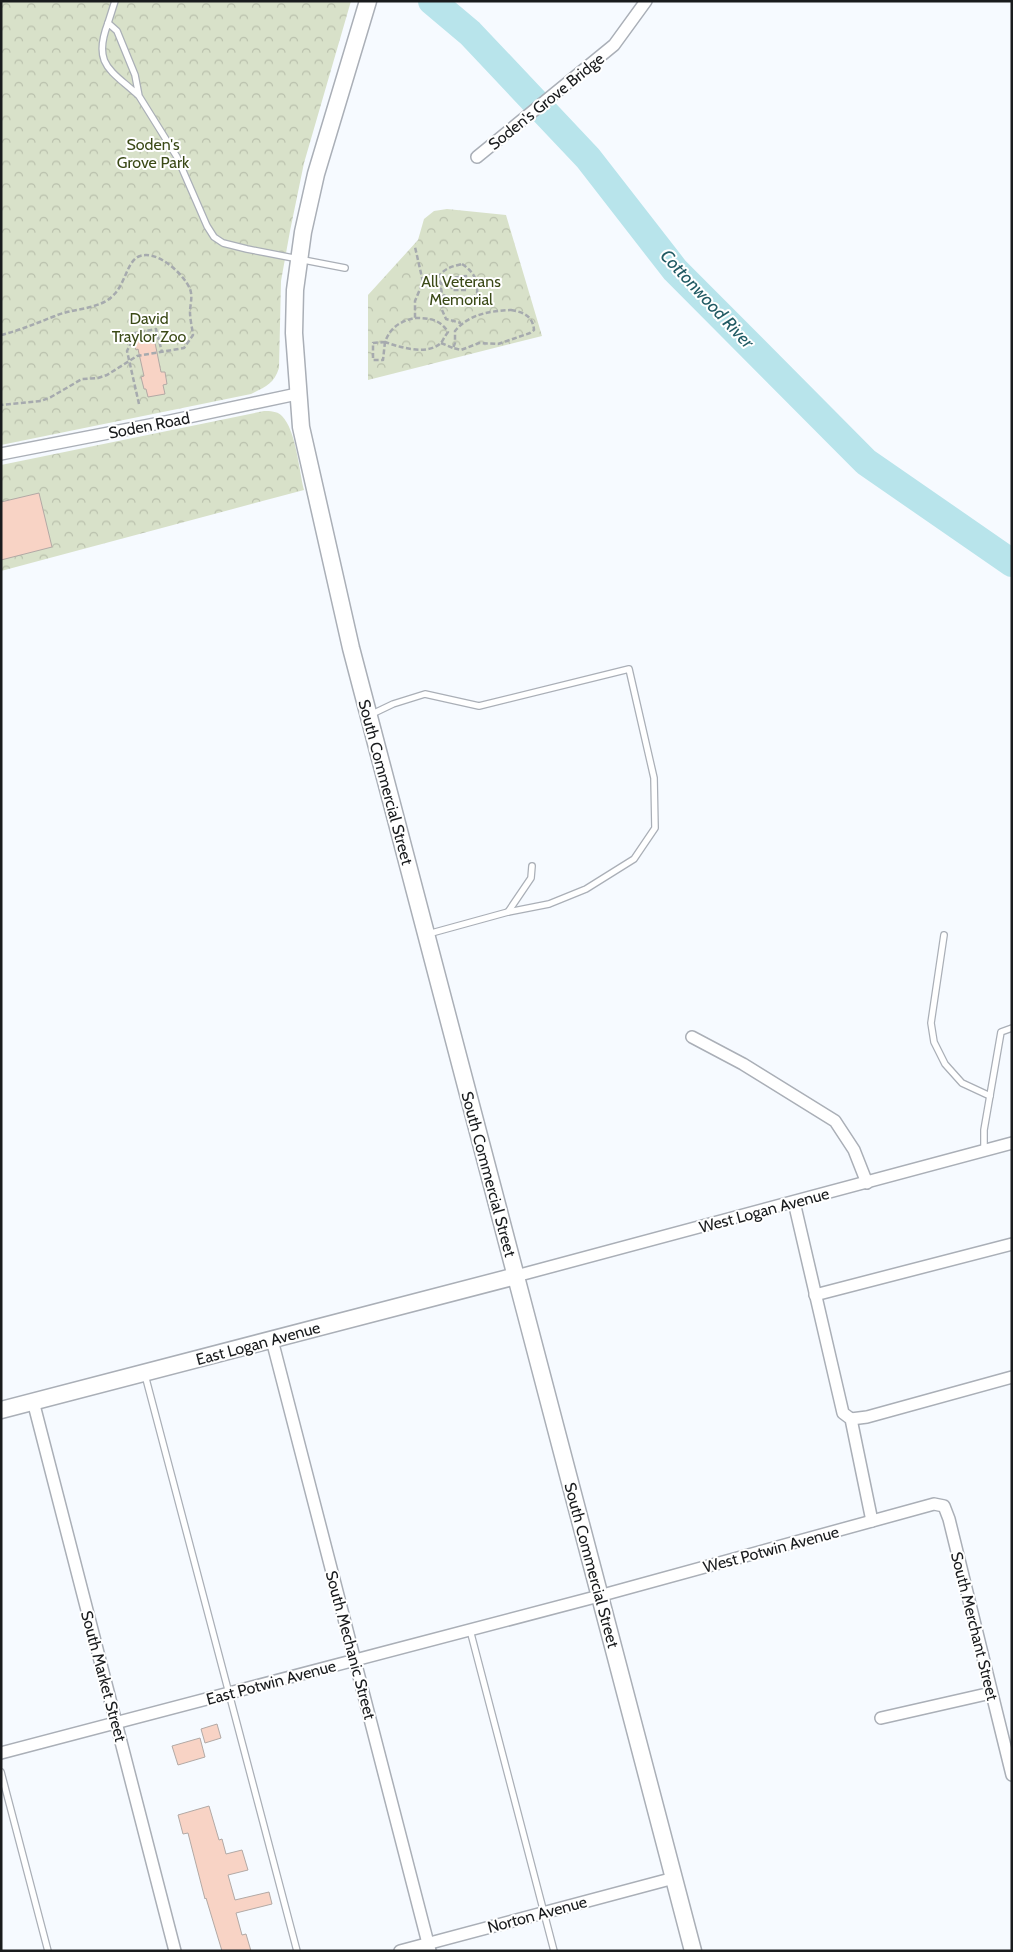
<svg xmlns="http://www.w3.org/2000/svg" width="1013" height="1952" font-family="Cabin,sans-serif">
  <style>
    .park { fill: url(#park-crowns) }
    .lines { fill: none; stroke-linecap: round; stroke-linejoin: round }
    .river { stroke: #b8e4eb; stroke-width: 28 }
    .building { fill: #f8d3c5; stroke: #b2a9a5 }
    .lane-casing { stroke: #aaafb7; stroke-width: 8 }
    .street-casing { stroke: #aaafb7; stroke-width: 14 }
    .secondary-casing { stroke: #aaafb7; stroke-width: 19 }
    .path { stroke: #a6aaae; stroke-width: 2.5; stroke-dasharray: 5 2.5; stroke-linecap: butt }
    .lane { stroke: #fff; stroke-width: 5.5 }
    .street { stroke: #fff; stroke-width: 11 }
    .secondary { stroke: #fff; stroke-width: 16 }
    .labels { text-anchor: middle; stroke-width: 4; stroke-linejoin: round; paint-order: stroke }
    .street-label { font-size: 16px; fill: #191b1d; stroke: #fff }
    .park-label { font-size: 16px; fill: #3b4a17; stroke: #fff }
    .water-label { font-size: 18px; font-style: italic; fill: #215b64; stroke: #fff }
  </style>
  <defs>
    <pattern id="park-crowns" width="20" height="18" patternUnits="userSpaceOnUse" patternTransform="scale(1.25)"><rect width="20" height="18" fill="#d8e1c9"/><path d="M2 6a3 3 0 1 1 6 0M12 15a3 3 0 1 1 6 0" fill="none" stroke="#b9c0ac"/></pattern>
  </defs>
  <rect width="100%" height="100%" fill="#f6faff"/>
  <!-- park -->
  <g class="park">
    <path d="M1 1H351L304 163 290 231 281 281 279 368C274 384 265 387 251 394L1 445Z"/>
    <path d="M447 209 506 215 542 336 368 380V295L418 240 424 219 434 211Z"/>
    <path d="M264 411C270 411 277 411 282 416 296 430 299 470 304 490L1 571V465Z"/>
  </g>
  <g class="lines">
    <!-- river -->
    <path class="river" d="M432 1 470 33 588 158 675 270 866 462 1012 563"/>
  </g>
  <!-- building -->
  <g class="building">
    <path d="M153 333 161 372H165L167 384 163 385 165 394 148 397 146 389H144L141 377 144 376 138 349 136 350 133 337Z"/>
    <path d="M39 493 52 547 1 560V502Z"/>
    <path d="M217 1724 221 1738 205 1743 201 1729Z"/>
    <path d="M200 1738 205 1757 178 1765 172 1746Z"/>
    <path d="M209 1806 219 1840 222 1839 226 1854 242 1850 248 1870 228 1875 235 1900 269 1892 272 1904 236 1913 242 1935 246 1934 251 1951H222L206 1898 205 1899 188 1833 183 1834 178 1815Z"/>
  </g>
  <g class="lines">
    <!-- lane casing -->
    <g class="lane-casing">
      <g id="lane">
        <path d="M108 23 115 1"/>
        <path d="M139 96C111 70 92 65 108 23L117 31 135 75 139 96 177 157 207 226 214 237 223 243 247 249 345 268"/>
        <path d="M370 715 393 704 425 694 479 706 629 669 654 778 655 828 634 859 586 889 549 904 508 912"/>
        <path d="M428 934 508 912 531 878 532 866"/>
        <path d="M944 935 931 1023 934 1042 945 1064 962 1083 990 1096"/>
        <path d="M984 1151V1130L1001 1032 1012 1028"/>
        <path d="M145 1375 297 1951"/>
        <path d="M470 1630 554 1951"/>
        <path d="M1 1772 48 1951"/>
      </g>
    </g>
    <!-- street casing -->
    <g class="street-casing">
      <g id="street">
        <path d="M477 157 614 45 646 1"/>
        <path d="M1 454 170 421 297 394"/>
        <path d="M692 1037 743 1064 835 1121 854 1150 867 1183"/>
        <path d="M794 1202 843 1413 851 1419 872 1521"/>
        <path d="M516 1276 1012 1143"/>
        <path d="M815 1295 1012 1244"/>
        <path d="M272 1340 430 1951"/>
        <path d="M33 1401 175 1951"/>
        <path d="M851 1419 867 1417 1012 1377"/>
        <path d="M881 1718 991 1693"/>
        <path d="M1 1753 599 1596 934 1504 944 1506 949 1519 1012 1775"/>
        <path d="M400 1951 674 1878"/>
      </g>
    </g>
    <!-- secondary casing -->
    <g class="secondary-casing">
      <g id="secondary">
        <path d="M368 1 316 174 303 232 295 290 294 333 301 427 351 648 693 1951"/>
        <path d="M1 1410 516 1276"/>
      </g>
    </g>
    <!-- path -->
    <g class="path">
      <path d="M462 264C474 272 478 280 477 294 465 304 454 302 442 294L439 276C445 268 453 266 462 264Z"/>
      <path d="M466 276 467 290H452L451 278Z"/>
      <path d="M423 282 451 284"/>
      <path d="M467 284 478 285"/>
      <path d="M442 295V310L446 319 461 323"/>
      <path d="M511 310C523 312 533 316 534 330L530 333 498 344 479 343 461 350 453 348 455 343V331C469 314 490 311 511 310Z"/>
      <path d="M415 318C429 318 440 319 448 332 445 336 443 340 441 343 427 356 399 347 385 342 390 328 400 321 415 318V301L423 282 415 247"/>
      <path d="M1 335C21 330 37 323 55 316 71 309 90 310 106 301 125 290 124 268 136 258 154 246 184 274 190 289 193 297 190 305 190 312 190 319 192 327 193 335L184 348 137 356 107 375 98 378 82 379 51 397 41 401 1 405"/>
      <path d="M385 342 383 360H373V343Z"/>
      <path d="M441 343 453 348"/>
      <path d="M139 404 127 351 131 343 130 334 156 329 162 352"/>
    </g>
    <!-- lane -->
    <use href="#lane" class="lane"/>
    <!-- street -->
    <use href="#street" class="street"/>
    <!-- secondary -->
    <use href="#secondary" class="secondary"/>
  </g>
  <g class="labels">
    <!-- street labels -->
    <g class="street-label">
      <text transform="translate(546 101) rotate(-39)" y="6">Soden's Grove Bridge</text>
      <text transform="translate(149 425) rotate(-11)" y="6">Soden Road</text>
      <text transform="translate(386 782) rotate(75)" y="6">South Commercial Street</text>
      <text transform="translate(489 1174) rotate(75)" y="6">South Commercial Street</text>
      <text transform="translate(764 1210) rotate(-15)" y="6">West Logan Avenue</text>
      <text transform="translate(258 1343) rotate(-15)" y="6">East Logan Avenue</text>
      <text transform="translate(771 1549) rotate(-15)" y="6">West Potwin Avenue</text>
      <text transform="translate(592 1565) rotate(75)" y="6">South Commercial Street</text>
      <text transform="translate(975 1626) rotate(76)" y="6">South Merchant Street</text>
      <text transform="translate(351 1645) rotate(75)" y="6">South Mechanic Street</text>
      <text transform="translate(104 1676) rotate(75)" y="6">South Market Street</text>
      <text transform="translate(271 1682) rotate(-15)" y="6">East Potwin Avenue</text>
      <text transform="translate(537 1914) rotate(-15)" y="6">Norton Avenue</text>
    </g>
    <!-- park labels -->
    <g class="park-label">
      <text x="153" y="150">Soden's<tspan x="153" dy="18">Grove Park</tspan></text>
      <text x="461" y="287">All Veterans<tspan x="461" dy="18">Memorial</tspan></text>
      <text x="149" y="324">David<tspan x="149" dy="18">Traylor Zoo</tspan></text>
    </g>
    <!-- water labels -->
    <g class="water-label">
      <text transform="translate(707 299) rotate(47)" y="6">Cottonwood River</text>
    </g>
  </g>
  <!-- border -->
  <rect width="1013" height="1952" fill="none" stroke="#191b1d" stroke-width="5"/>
</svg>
